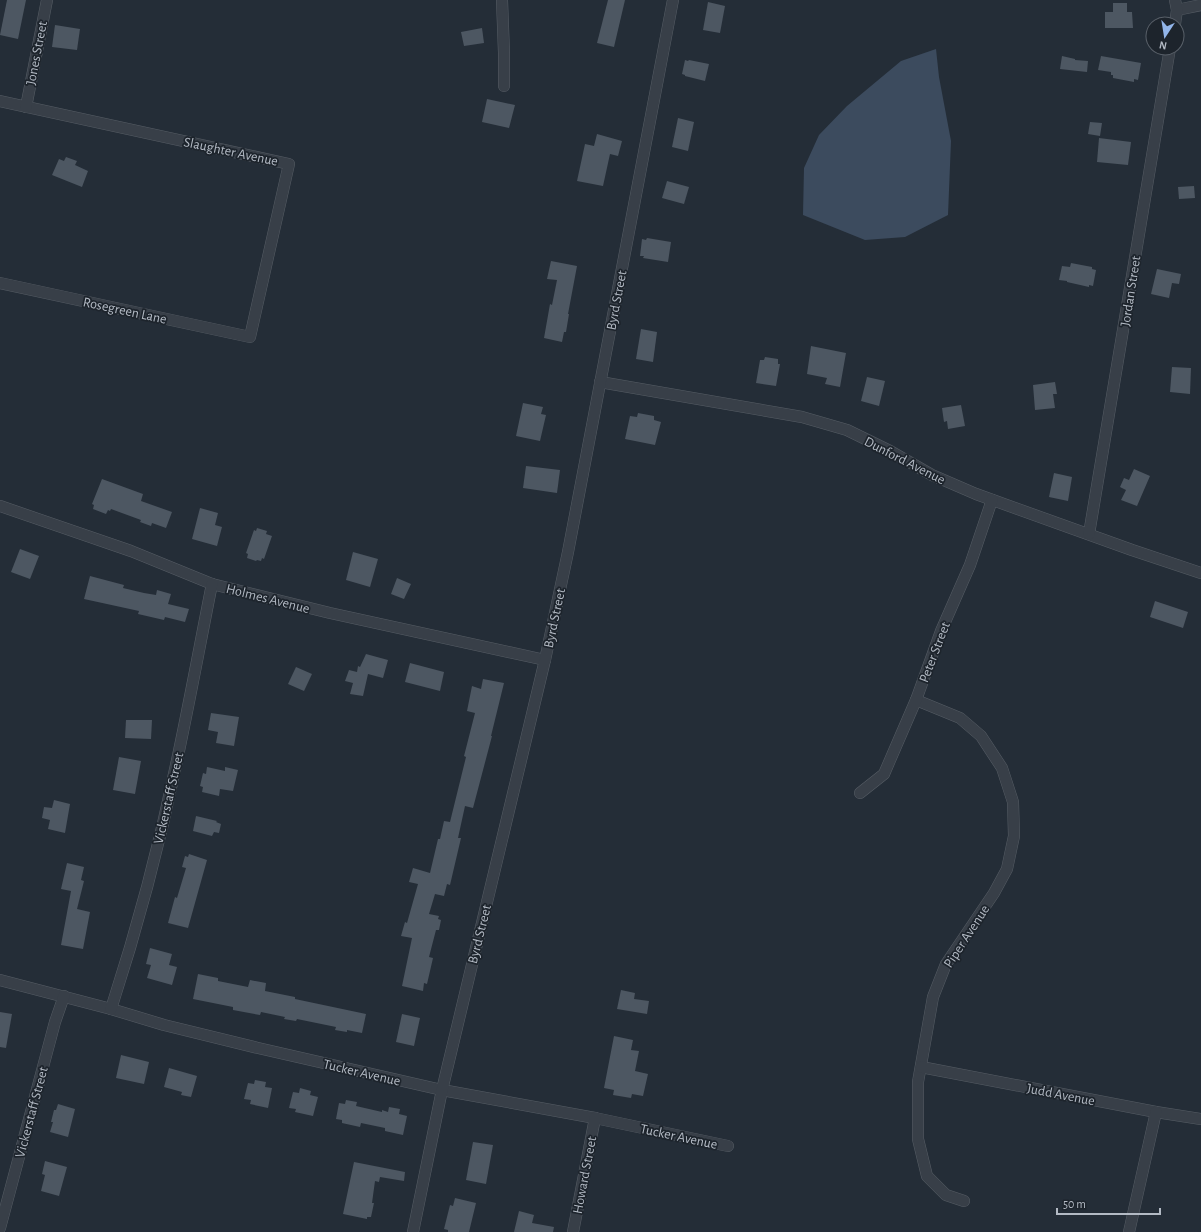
<svg xmlns="http://www.w3.org/2000/svg" width="1201" height="1232" font-family="'Alegreya Sans',sans-serif">
  <style>
    .water { fill: #3c4b5e }
    .building { fill: #4d5762 }
    .lines { fill: none; stroke-linecap: round; stroke-linejoin: round }
    .minor-casing { stroke: #565d65; stroke-width: 12 }
    .minor { stroke: #383f48; stroke-width: 11 }
    .labels { text-anchor: middle; stroke-width: 3.5; stroke-linejoin: round; paint-order: stroke }
    .street-label { font-size: 14px; fill: #b3bac4; stroke: #1d242c }
  </style>
  <rect width="100%" height="100%" fill="#242d37"/>
  <!-- water -->
  <path class="water" d="M936 49 939 77 951 141 948 215 905 237 865 240 803 215 804 168 819 135 847 106 901 61Z"/>
  <!-- building -->
  <g class="building">
    <path d="M7 0H26L18 39 0 35Z"/>
    <path d="M608 0H625L614 47 597 43Z"/>
    <path d="M708 2 725 6 720 33 703 30Z"/>
    <path d="M1113 3H1127V12H1132L1133 28H1105V12H1113Z"/>
    <path d="M55 25 80 29 77 50 52 47Z"/>
    <path d="M482 28 484 43 464 46 461 32Z"/>
    <path d="M1062 56 1075 59V60L1088 61 1087 72 1060 69Z"/>
    <path d="M1101 56 1141 63 1138 80 1134 79V82L1113 78V75H1111V72L1098 70Z"/>
    <path d="M685 60 688 61 689 60 709 64 705 81 685 76V75L682 74Z"/>
    <path d="M487 99 515 105 509 128 482 122Z"/>
    <path d="M678 118 694 122 688 151 672 147Z"/>
    <path d="M1090 122 1102 123 1100 136 1088 134Z"/>
    <path d="M597 134 622 141 618 156 610 154 603 186 577 181 585 144 594 146Z"/>
    <path d="M1099 138 1131 142 1128 165 1097 162Z"/>
    <path d="M66 157 77 161 75 165 88 171 82 187 52 175 59 159 64 161Z"/>
    <path d="M667 181 689 187 684 204 662 198Z"/>
    <path d="M1194 186 1195 198 1179 199 1178 187Z"/>
    <path d="M647 238 671 242 668 262 643 258 644 256H640L642 239 646 240Z"/>
    <path d="M551 261 577 266 568 314H569L566 332H564L562 342 544 338 550 304 552 305 557 280 547 279Z"/>
    <path d="M1071 263 1092 267V269L1096 270 1093 286 1089 285V287L1067 282V281L1059 280 1062 266 1070 267Z"/>
    <path d="M1157 269 1181 274 1179 284 1172 283 1169 298 1151 294Z"/>
    <path d="M641 329 657 332 653 362 636 359Z"/>
    <path d="M811 346 846 353 840 387 825 384 827 378 807 374Z"/>
    <path d="M765 357 778 359V364H780L776 386 756 383 760 360H764Z"/>
    <path d="M1172 367 1191 368 1190 394 1170 392Z"/>
    <path d="M867 377 885 381 879 406 861 401Z"/>
    <path d="M1055 382 1057 394H1053L1055 408 1035 410 1033 385Z"/>
    <path d="M523 403 543 407 541 414 546 415 540 441 516 436Z"/>
    <path d="M961 405 965 426 948 429 947 421 944 422 942 408Z"/>
    <path d="M638 413 654 416V420L661 422 655 445 625 439 630 416 637 417Z"/>
    <path d="M526 466 560 470 557 493 523 488Z"/>
    <path d="M1134 469 1150 476 1137 506 1121 500 1126 490 1120 487 1124 478 1129 480Z"/>
    <path d="M1054 473 1072 477 1068 501 1049 497Z"/>
    <path d="M102 479 143 494 141 501 172 512 166 528 152 523 151 526 140 522 141 520 111 509 110 511 108 510 106 514 93 509 94 505 92 504Z"/>
    <path d="M200 508 218 513 215 525 222 527 217 546 192 539Z"/>
    <path d="M257 528 267 531 266 534 272 536 264 559 262 558 261 561 257 560 256 561 247 558 248 554 246 553 254 530 256 531Z"/>
    <path d="M20 549 39 556 30 579 11 572Z"/>
    <path d="M353 552 378 559 370 587 346 580Z"/>
    <path d="M90 576 124 585 123 588 144 593 156 595 157 590 171 594 168 604 189 609 185 622 165 617 164 620 138 614 139 611 84 599Z"/>
    <path d="M397 578 411 584 404 599 391 594Z"/>
    <path d="M1155 601 1188 612 1183 628 1150 617Z"/>
    <path d="M366 654 388 660 383 678 368 674 363 696 350 694 353 683 345 681 349 670 357 672 358 666 360 667Z"/>
    <path d="M410 663 444 672 440 691 405 682Z"/>
    <path d="M296 667 312 674 304 691 288 684Z"/>
    <path d="M483 679 504 683 491 736H492L473 808 465 806 458 838H461L450 885 447 884 444 896 435 894 429 914 439 916 438 919 441 920 439 930H436L429 957 433 958 427 984 424 983 423 991 402 986 412 938 401 936 405 922 407 923 418 884 409 882 413 868 430 873 438 839H440L444 821 450 822 466 757 464 756 475 713 467 711 472 686 481 689Z"/>
    <path d="M211 713 239 717 234 746 216 743 218 732 208 730Z"/>
    <path d="M126 720H152L151 739 125 738Z"/>
    <path d="M119 757 141 761 135 794 113 790Z"/>
    <path d="M207 767 225 771V767L238 770 233 791 220 789 219 796 202 792 203 787 200 786 203 773 206 774Z"/>
    <path d="M54 800 70 804 65 833 48 829 50 820 42 818 44 807 52 808Z"/>
    <path d="M196 816 217 821 216 822 221 824 219 833 214 832 212 836 193 831Z"/>
    <path d="M189 854 207 860 188 928 168 923 175 897 177 898 186 868 182 867 185 856 188 857Z"/>
    <path d="M67 863 84 867 81 880 84 881 77 909 90 912 83 949 61 945 71 891 61 889Z"/>
    <path d="M150 948 172 954 169 965 177 967 172 985 147 978 151 965 146 964Z"/>
    <path d="M198 974 218 978V981L248 987 250 980 266 983 265 991 295 997V999L366 1014 362 1033 347 1030V1032L335 1030 336 1027 297 1019 296 1021 284 1019 285 1017 261 1012 260 1015 233 1010V1007L193 999Z"/>
    <path d="M621 990 635 993 634 999 649 1001 647 1014 617 1009Z"/>
    <path d="M0 1012 12 1014 6 1048 0 1047Z"/>
    <path d="M402 1014 420 1018 414 1046 396 1042Z"/>
    <path d="M614 1036 633 1040 631 1050 639 1051 635 1071 648 1074 643 1096 632 1094 631 1098 613 1095 614 1090 604 1088Z"/>
    <path d="M121 1055 149 1062 144 1084 116 1078Z"/>
    <path d="M169 1068 197 1076 191 1097 181 1095 182 1092 164 1087Z"/>
    <path d="M255 1080 266 1082 265 1087 272 1088 268 1108 250 1104 251 1100 244 1099 248 1083 254 1084Z"/>
    <path d="M300 1088 311 1091 310 1095 318 1097 313 1116 295 1112 296 1109 289 1108 293 1092 299 1093Z"/>
    <path d="M346 1100 357 1102 356 1106 382 1112V1110L388 1112 389 1107 400 1109 399 1114 407 1116 403 1135 385 1131V1128L361 1123 360 1127 342 1123V1120L336 1119 339 1103 345 1104Z"/>
    <path d="M58 1104 75 1109 68 1137 50 1132 53 1122H51L54 1110H56Z"/>
    <path d="M473 1142 493 1145 486 1184 466 1180Z"/>
    <path d="M45 1161 67 1167 59 1196 41 1191 45 1175 42 1174Z"/>
    <path d="M354 1162 405 1172 404 1181 380 1177 379 1182 375 1181 372 1203H374L371 1217H367V1219L343 1214Z"/>
    <path d="M455 1198 476 1203 469 1232H448V1230L444 1229 450 1205 453 1206Z"/>
    <path d="M519 1211 534 1215 532 1223 554 1227 553 1232H514Z"/>
  </g>
  <g class="lines">
    <!-- minor casing -->
    <g class="minor-casing">
      <g id="minor">
        <path d="M502 0 504 53V86"/>
        <path d="M1177 10 1201 5"/>
        <path d="M1175 24 1177 10 1175 0"/>
        <path d="M0 101 289 164 250 337 0 283"/>
        <path d="M26 107 47 0"/>
        <path d="M600 382 802 417 847 430 890 451 932 475 976 494 1132 550 1201 573"/>
        <path d="M0 506 131 551 212 584 330 613 545 660"/>
        <path d="M1089 534 1170 48"/>
        <path d="M916 700 960 718 981 736 1002 768 1013 802 1014 836 1007 869 994 893 946 964 933 997 918 1082V1139L927 1176 946 1195 964 1201"/>
        <path d="M860 793 884 774 916 700 941 631 970 565 992 500"/>
        <path d="M0 980 111 1009 164 1025 258 1048 442 1090 595 1118 728 1146"/>
        <path d="M111 1009C137 929 159 847 176 765 189 705 200 644 212 584"/>
        <path d="M921 1067 1156 1112 1201 1119"/>
        <path d="M0 1228 55 1022 64 996"/>
        <path d="M413 1232 442 1090 545 660 568 552 673 0"/>
        <path d="M573 1232 595 1118"/>
        <path d="M1129 1232 1156 1112"/>
      </g>
    </g>
    <!-- minor -->
    <use href="#minor" class="minor"/>
  </g>
  <g class="labels">
    <!-- street labels -->
    <g class="street-label">
      <text transform="translate(36 53) rotate(-79)" y="5">Jones Street</text>
      <text transform="translate(231 151) rotate(12)" y="5">Slaughter Avenue</text>
      <text transform="translate(1130 291) rotate(-81)" y="5">Jordan Street</text>
      <text transform="translate(616 300) rotate(-79)" y="5">Byrd Street</text>
      <text transform="translate(125 310) rotate(12)" y="5">Rosegreen Lane</text>
      <text transform="translate(905 460) rotate(27)" y="5">Dunford Avenue</text>
      <text transform="translate(268 598) rotate(14)" y="5">Holmes Avenue</text>
      <text transform="translate(554 618) rotate(-78)" y="5">Byrd Street</text>
      <text transform="translate(934 652) rotate(-69)" y="5">Peter Street</text>
      <text transform="translate(168 798) rotate(-77)" y="5">Vickerstaff Street</text>
      <text transform="translate(479 934) rotate(-76)" y="5">Byrd Street</text>
      <text transform="translate(966 936) rotate(-57)" y="5">Piper Avenue</text>
      <text transform="translate(362 1072) rotate(13)" y="5">Tucker Avenue</text>
      <text transform="translate(1061 1094) rotate(11)" y="5">Judd Avenue</text>
      <text transform="translate(31 1112) rotate(-75)" y="5">Vickerstaff Street</text>
      <text transform="translate(679 1136) rotate(12)" y="5">Tucker Avenue</text>
      <text transform="translate(584 1175) rotate(-79)" y="5">Howard Street</text>
    </g>
  </g>
  <!-- north arrow -->
  <g transform="translate(1165 36) rotate(192)"><circle r="19" fill="#1d242c" stroke="#596069"/>
  <path d="M0-3L7 15L0 10L-7 15Z" fill="#92b5ea"/>
  <text y="-6" font-size="11" font-weight="bold" text-anchor="middle" fill="#b3bac4">N</text>
  </g>
  <!-- scale -->
  <path d="M1057 1208v6h103v-6" fill="none" stroke="#b3bac4" stroke-width="2"/>
  <text x="1063" y="1208" font-size="12" fill="#b3bac4" stroke="#1d242c" stroke-width="3" paint-order="stroke">50 m</text>
</svg>
